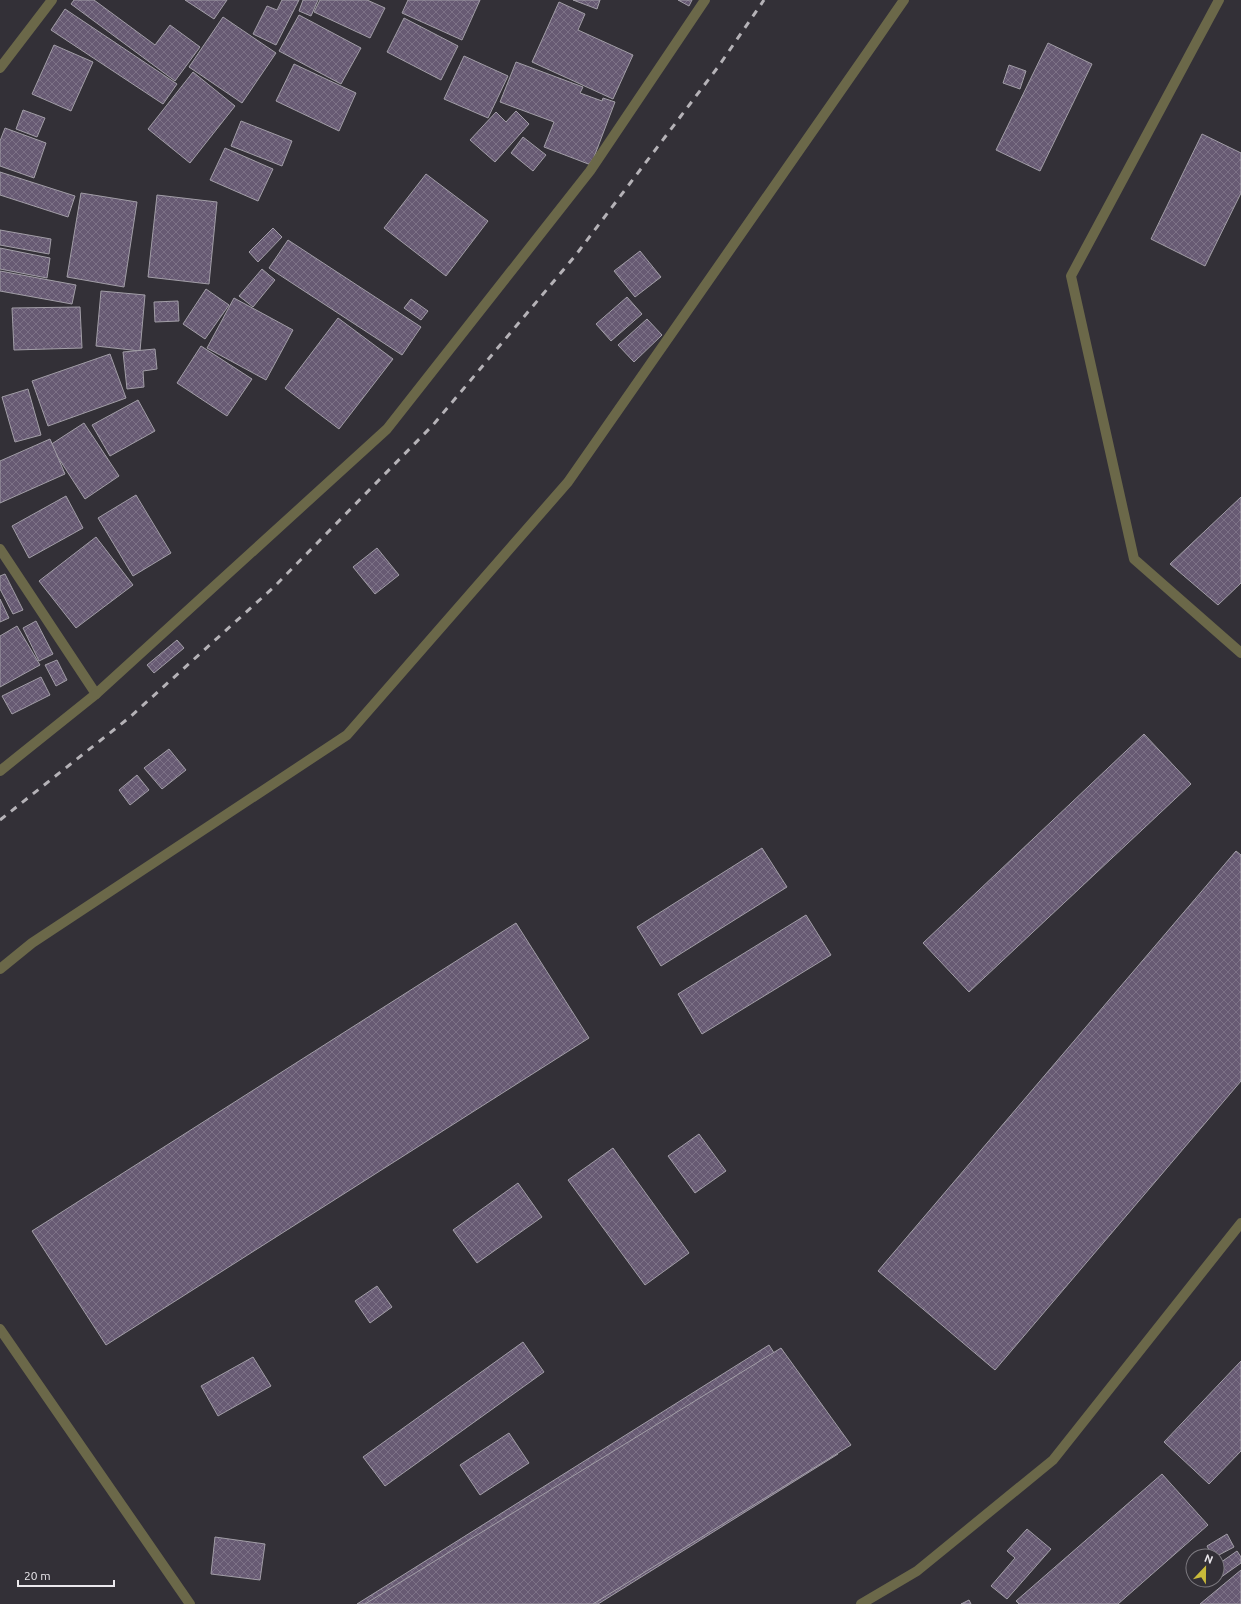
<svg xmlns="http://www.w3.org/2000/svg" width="1241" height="1604" font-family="Ubuntu,sans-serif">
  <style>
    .building { fill: url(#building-cross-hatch); stroke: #a29ea7 }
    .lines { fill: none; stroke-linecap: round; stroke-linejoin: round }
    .service { stroke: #6b6849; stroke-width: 10 }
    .minor { stroke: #6b6849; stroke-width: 10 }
    .tertiary { stroke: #6b6849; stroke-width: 10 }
    .rail { stroke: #b5b2b7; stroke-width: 3; stroke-dasharray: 7 7; stroke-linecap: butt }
  </style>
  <defs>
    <pattern id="building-cross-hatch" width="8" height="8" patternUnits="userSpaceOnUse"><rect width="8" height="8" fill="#675a73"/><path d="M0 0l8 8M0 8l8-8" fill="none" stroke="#7d7287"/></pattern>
  </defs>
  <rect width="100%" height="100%" fill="#333037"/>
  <!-- building -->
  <g class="building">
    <path d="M74 0H94L155 45 170 25 200 47 175 81 71 4Z"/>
    <path d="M185 0H227L214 19Z"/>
    <path d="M282 0H299L276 45 253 34 267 6 277 10Z"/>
    <path d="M303 0H318L311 16 299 11Z"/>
    <path d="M320 0H367L385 8 370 38 314 12Z"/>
    <path d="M408 0H480L462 40 402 13Z"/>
    <path d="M573 0H600L597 9Z"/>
    <path d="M678 0H692L689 6Z"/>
    <path d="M559 2 585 14 578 30 633 55 613 99 532 62Z"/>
    <path d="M65 9 177 84 163 104 51 30Z"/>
    <path d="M299 15 361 48 341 84 279 51Z"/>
    <path d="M223 17 276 53 242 103 189 67Z"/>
    <path d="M404 18 458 46 441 80 387 52Z"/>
    <path d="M1048 43 1092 64 1040 171 996 150Z"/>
    <path d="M54 45 93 62 71 111 32 94Z"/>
    <path d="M464 56 508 76 488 118 444 99Z"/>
    <path d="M516 62 583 87 580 93 602 101 603 98 615 102 591 165 544 147 554 122 500 102Z"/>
    <path d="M294 64 356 93 339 131 276 101Z"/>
    <path d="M1009 65 1026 71 1020 89 1003 83Z"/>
    <path d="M193 72 235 106 190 163 148 129Z"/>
    <path d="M23 110 45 118 37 137 16 129Z"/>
    <path d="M516 111 529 124 495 162 470 140 496 112 506 122Z"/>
    <path d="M241 121 292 141 282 166 231 146Z"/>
    <path d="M5 128 46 143 34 178 0 166V141Z"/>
    <path d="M1202 134 1241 153V193L1205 266 1151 239Z"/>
    <path d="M523 137 546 155 533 171 511 153Z"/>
    <path d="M225 148 273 169 258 201 210 180Z"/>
    <path d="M0 172 75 196 68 217 0 195Z"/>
    <path d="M426 174 488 221 446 276 384 228Z"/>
    <path d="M81 193 137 202 124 287 67 277Z"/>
    <path d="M157 195 217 202 209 284 148 277Z"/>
    <path d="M273 228 282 237 258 262 249 252Z"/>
    <path d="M0 230 51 239 49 254 0 245Z"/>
    <path d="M288 240 421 327 402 355 269 268Z"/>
    <path d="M0 248 50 258 47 278 0 269Z"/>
    <path d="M640 251 661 277 635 297 614 271Z"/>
    <path d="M262 269 275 280 253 307 239 296Z"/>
    <path d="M0 271 76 285 72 304 0 291Z"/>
    <path d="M206 289 229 305 205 339 183 324Z"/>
    <path d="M101 291 145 295 140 351 96 346Z"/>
    <path d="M627 297 642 314 611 341 596 324Z"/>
    <path d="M234 298 293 330 266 380 207 348Z"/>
    <path d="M411 299 428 311 421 320 404 308Z"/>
    <path d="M178 301 179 321 155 322 154 302Z"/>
    <path d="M80 307 82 348 14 350 12 308Z"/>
    <path d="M338 318 393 359 339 429 285 388Z"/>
    <path d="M647 319 662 335 634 362 618 345Z"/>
    <path d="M201 346 252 379 227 416 177 383Z"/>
    <path d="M155 349 157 369 143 371 144 387 127 389 123 352Z"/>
    <path d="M110 354 126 398 48 426 32 381Z"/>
    <path d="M28 389 41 435 15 442 2 397Z"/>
    <path d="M138 400 155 431 110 456 92 425Z"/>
    <path d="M84 423 119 476 85 499 50 445Z"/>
    <path d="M50 439 65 474 0 503V461Z"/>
    <path d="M136 495 171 553 133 576 98 518Z"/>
    <path d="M66 496 83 528 29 558 12 526Z"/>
    <path d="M1241 497V583L1218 605 1170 564Z"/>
    <path d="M96 537 133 585 76 628 39 581Z"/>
    <path d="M377 548 399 575 375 594 353 567Z"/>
    <path d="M5 574 23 610 13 614 0 589V576Z"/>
    <path d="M0 599 9 618 0 622Z"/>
    <path d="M36 621 53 654 39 661 23 628Z"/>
    <path d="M17 626 40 665 0 687V636Z"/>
    <path d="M177 640 184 648 154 673 147 665Z"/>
    <path d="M57 660 67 680 56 686 45 665Z"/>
    <path d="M41 677 50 695 12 714 2 696Z"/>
    <path d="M1144 734 1191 784 969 992 923 943Z"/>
    <path d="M169 749 186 770 162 789 144 768Z"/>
    <path d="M137 775 149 790 130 805 119 790Z"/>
    <path d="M762 848 787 887 661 966 637 927Z"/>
    <path d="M1236 851 1241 855V1081L995 1370 878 1271Z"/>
    <path d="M806 915 831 955 702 1034 678 994Z"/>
    <path d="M516 923 589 1038 106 1345 32 1231Z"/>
    <path d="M699 1134 726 1171 695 1193 668 1156Z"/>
    <path d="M613 1148 689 1253 645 1285 568 1180Z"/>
    <path d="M518 1183 542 1217 477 1263 453 1230Z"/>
    <path d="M377 1286 392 1307 370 1323 355 1301Z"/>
    <path d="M523 1342 544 1372 385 1486 363 1457Z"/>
    <path d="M769 1345 838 1454 598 1604H357Z"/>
    <path d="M781 1348 851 1445 593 1604H365Z"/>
    <path d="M253 1357 271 1386 218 1416 201 1386Z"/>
    <path d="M1241 1361V1451L1209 1484 1164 1442Z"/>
    <path d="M509 1433 529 1463 480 1495 460 1465Z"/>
    <path d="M1162 1474 1208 1525 1118 1604H1019L1016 1601Z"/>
    <path d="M1027 1529 1051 1549 1007 1599 991 1586 1015 1558 1007 1551Z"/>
    <path d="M1227 1534 1234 1547 1217 1556H1212L1207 1546Z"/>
    <path d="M215 1537 265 1544 260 1580 211 1574Z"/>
    <path d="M1237 1551 1241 1557V1563L1217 1580V1565Z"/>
    <path d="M1241 1570V1604H1200Z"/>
    <path d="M969 1600 971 1604H961Z"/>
  </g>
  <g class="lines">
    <!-- service -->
    <g class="service">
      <path d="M1219 0 1071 276 1134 559 1241 653"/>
      <path d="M0 549 96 694"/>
      <path d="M0 1329 190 1604"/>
      <path d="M861 1604 917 1571 1053 1460 1241 1223"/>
    </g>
    <!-- minor -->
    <g class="minor">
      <path d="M0 68 52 0"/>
      <path d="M0 969 32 943 347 735 568 482 904 0"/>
    </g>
    <!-- tertiary -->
    <path class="tertiary" d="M0 771 96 694 387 429 590 171 705 0"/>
    <!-- rail -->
    <path class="rail" d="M0 820 130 717 275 586 433 425 575 256 718 67 764 0"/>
  </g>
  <!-- north arrow -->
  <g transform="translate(1205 1568) rotate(22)"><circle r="19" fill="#333037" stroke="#7d7a80"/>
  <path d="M0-3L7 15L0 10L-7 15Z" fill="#c9ba3a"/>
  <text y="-6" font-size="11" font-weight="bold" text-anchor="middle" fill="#ebe8ed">N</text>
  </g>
  <!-- scale -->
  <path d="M18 1580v6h96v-6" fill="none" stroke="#ebe8ed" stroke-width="2"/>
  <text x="24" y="1580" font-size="12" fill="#ebe8ed" stroke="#333037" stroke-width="3" paint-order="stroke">20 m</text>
</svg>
